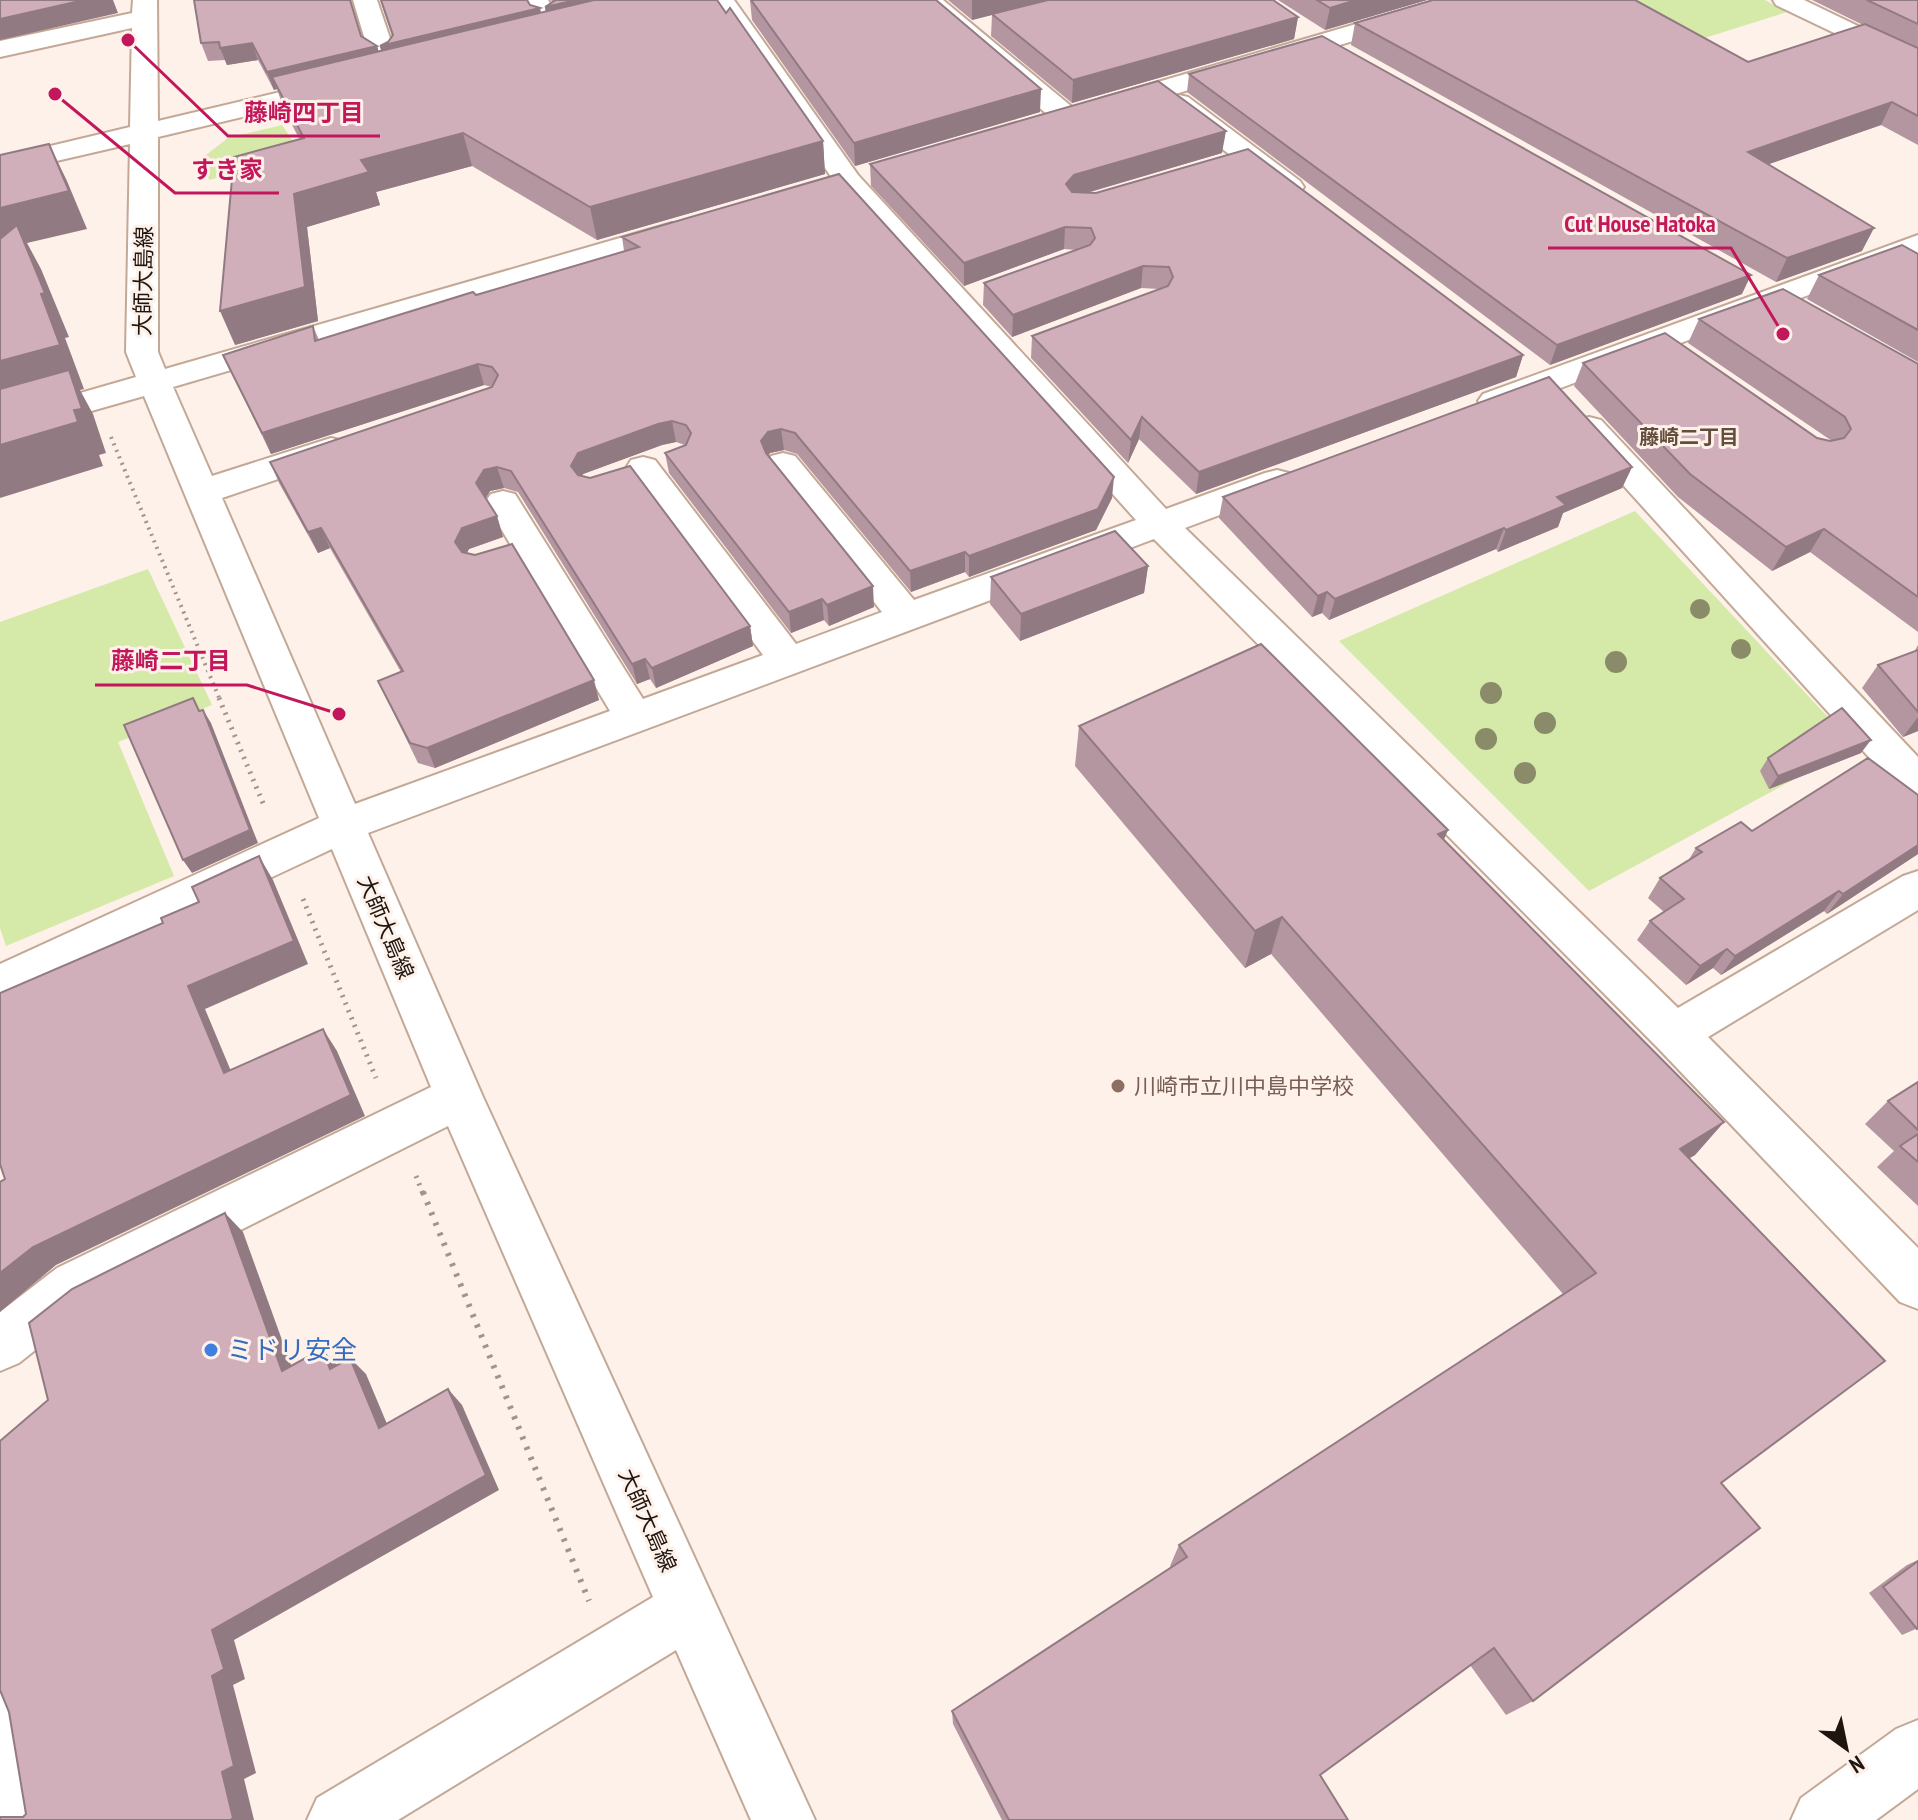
<svg xmlns="http://www.w3.org/2000/svg" width="1918" height="1820" font-family="'PT Sans Narrow','Noto Sans JP',sans-serif">
  <style>
    .green { fill: #d5e9a8 }
    .lines { fill: none; stroke-linecap: round; stroke-linejoin: round }
    .minor-casing { stroke: #c4a896; stroke-width: 4 }
    .path-far2 { stroke: #a0958e; stroke-width: 4; stroke-dasharray: 2 5; stroke-linecap: butt }
    .path-far1 { stroke: #a0958e; stroke-width: 5; stroke-dasharray: 2 6; stroke-linecap: butt }
    .path { stroke: #a0958e; stroke-width: 6; stroke-dasharray: 3 8; stroke-linecap: butt }
    .minor { fill: #fff; fill-rule: evenodd }
    .tree { fill: #898b69 }
    .wall { fill: #b496a0 }
    .shaded-wall { fill: #927a82 }
    .building { fill: #d1afba; stroke: #927a82; stroke-width: 2 }
    .education-dot { fill: #8d6e63; stroke: #fdf1ea; stroke-width: 3 }
    .shop-dot { fill: #3f7fe0; stroke: #fdf1ea; stroke-width: 3 }
    .labels { text-anchor: middle; stroke-width: 6; stroke-linejoin: round; paint-order: stroke }
    .far-neighbourhood-label { font-size: 20px; font-weight: bold; fill: #644c3c; stroke: #fdf1ea }
    .street-label { font-size: 22px; fill: #1f150f; stroke: #fdf1ea }
    .education-label { font-size: 22px; fill: #785e54; stroke: #fdf1ea; text-anchor: start }
    .near-shop-label { font-size: 26px; fill: #366cbe; stroke: #fdf1ea; text-anchor: start }
    .leader { fill: none; stroke: #c2185b; stroke-width: 3 }
    .callout-dot { fill: #c2185b; stroke: #fdf1ea; stroke-width: 3 }
    .callout-label { font-size: 24px; text-anchor: middle; font-weight: bold; fill: #c2185b; stroke: #fdf1ea; stroke-width: 6; stroke-linejoin: round; paint-order: stroke }
  </style>
  <rect width="100%" height="100%" fill="#fdf1ea"/>
  <!-- green -->
  <g class="green">
    <path d="M1616 0H1765L1787 12 1692 42Z"/>
    <path d="M282 125 303 156 209 180 202 158 228 138Z"/>
    <path d="M1635 511 1855 746 1589 891 1339 641Z"/>
    <path d="M148 569 212 705 118 742 174 876 6 946 0 928V622Z"/>
  </g>
  <g class="lines">
    <!-- minor casing -->
    <g class="minor-casing">
      <g id="minor">
        <path d="M133 0H157L158 121 339 78 348 80 352 86 348 92 158 137V352L165 369 672 223H692L697 229 692 235 173 387 212 476 331 438 343 441 348 449 343 457 222 498 355 804 610 711 485 502 491 494 503 491 515 494 643 699 763 655 631 476 626 468 631 460 643 457 655 460 796 644 882 612 771 472 766 464 771 456 783 453 795 456 914 600 1136 520 838 187 710 0H734L858 175 1166 509 1265 473 1277 470 1289 473 1294 481 1289 489 1185 528 1678 1008 1903 876 1918 871V910L1708 1037 1918 1248V1309L1900 1302 1658 1048 1154 539 368 833 483 1097 815 1820H751L676 1650 398 1820H307L317 1798 653 1597 448 1126 93 1304 19 1363 0 1371V1312L57 1268 431 1087 332 849 0 1004V964L319 818 144 396 0 437V416L136 377 126 352 130 144 0 174V158L130 127 132 28 0 57V41L132 13Z"/>
        <path d="M353 0H377L395 53 391 58 382 61 369 53Z"/>
        <path d="M524 0H548L557 16 545 23 536 21Z"/>
        <path d="M916 0H943L1077 111 1081 117 1077 123H1057Z"/>
        <path d="M1438 0H1477L1474 5 1118 111H1100L1096 105 1100 99Z"/>
        <path d="M1773 0H1804L1918 55V73L1776 5Z"/>
        <path d="M1179 95 1188 97 1300 181 1304 187 1300 193H1280L1170 109 1166 103 1170 97Z"/>
        <path d="M1918 235V254L1507 408 1495 411 1483 408 1478 401 1483 394Z"/>
        <path d="M1589 417 1601 420 1918 757V800L1903 795 1577 434 1572 427 1577 420Z"/>
        <path d="M3 1690 25 1699 34 1721 52 1820H0V1692Z"/>
        <path d="M1918 1720V1789L1876 1820H1791L1801 1798 1896 1729Z"/>
      </g>
    </g>
    <!-- path-far2 -->
    <path class="path-far2" d="M111 437 220 700"/>
    <!-- path-far1 -->
    <g class="path-far1">
      <path d="M219 698 265 808"/>
      <path d="M303 899 376 1078"/>
      <path d="M416 1176 423 1194"/>
    </g>
    <!-- path -->
    <path class="path" d="M423 1192 589 1601"/>
    <!-- minor -->
    <use href="#minor" class="minor"/>
  </g>
  <!-- trees -->
  <g class="tree">
    <circle cx="1700" cy="609" r="10"/>
    <circle cx="1741" cy="649" r="10"/>
    <circle cx="1616" cy="662" r="11"/>
    <circle cx="1491" cy="693" r="11"/>
    <circle cx="1545" cy="723" r="11"/>
    <circle cx="1486" cy="739" r="11"/>
    <circle cx="1525" cy="773" r="11"/>
  </g>
  <!-- wall -->
  <g class="wall">
    <path d="M380 0H527L530 5 540 8 541 13 546 12 545 7 552 2 551 0H717L823 141 825 174 597 240 472 166 376 192 380 205 307 227 318 321 235 345 300 140 284 110 277 89 274 90 258 60 227 65 225 60 208 61 201 43 350 1 361 36 377 46 379 52 381 51 380 46 388 42 392 36Z"/>
    <path d="M750 0H936L1040 112 855 166 752 20Z"/>
    <path d="M948 0H1273L1298 17 1294 39 1072 103 991 36 992 15 972 20Z"/>
    <path d="M1278 0H1427L1325 30Z"/>
    <path d="M1812 0H1918V145L1881 125 1769 164 1862 251 1776 282 1351 45 1355 23 1748 62 1863 25Z"/>
    <path d="M1189 74 1742 294 1550 365 1187 92Z"/>
    <path d="M1222 153 1087 193 1523 355 1516 377 1196 494 1139 439 1128 463 1031 358 1032 336 1159 289 1141 288 1012 337 983 305 984 283 1076 250 1064 249 964 286 871 186 870 164Z"/>
    <path d="M622 237 1112 498 1096 530 969 577 965 572 911 592 797 454 784 450 770 453 768 456 874 607 829 626 824 620 791 633 669 473 665 453 685 445 676 442 662 445 583 474 582 476 750 626 753 646 656 688 650 679 637 684 518 492 504 488 490 491 486 498 497 516 503 537 469 549 467 553 599 700 435 768 418 763 378 681 401 672 330 548 318 553 279 483 270 462 492 387 484 385 271 454 223 355 313 326 319 340 476 295 624 251Z"/>
    <path d="M1918 254V362L1807 299 1819 275Z"/>
    <path d="M1699 319 1918 364V632L1810 552 1772 571 1678 497 1574 386 1583 363 1817 438 1832 441 1688 343Z"/>
    <path d="M1632 467 1622 488 1563 513 1558 527 1498 552 1496 549 1329 620 1322 613 1312 617 1219 518 1223 497Z"/>
    <path d="M1148 566 1144 593 1020 641 990 604 991 577Z"/>
    <path d="M1918 645V731L1903 737 1862 688 1878 665 1914 652Z"/>
    <path d="M1079 726 1448 830 1443 840 1724 1122 1695 1155 1689 1158 1721 1483 1533 1701 1506 1715 1470 1665 1320 1775 1348 1820H1002L953 1724 952 1711 1171 1567 1170 1566 1179 1545 1563 1294 1271 954 1245 968 1075 766Z"/>
    <path d="M1861 753 1769 789 1760 771 1768 758Z"/>
    <path d="M1752 831 1918 854 1827 914 1824 911 1721 975 1713 968 1686 985 1637 940 1650 921 1664 912 1648 898 1660 878 1688 861 1696 848Z"/>
    <path d="M1918 1082V1206L1877 1167 1894 1151 1865 1124 1888 1101Z"/>
    <path d="M1918 1560V1628L1902 1635 1869 1593 1907 1565Z"/>
  </g>
  <!-- shaded-wall -->
  <g class="shaded-wall">
    <path d="M84 0H113L118 13 0 40V19Z"/>
    <path d="M576 0H652L548 25 545 7Z"/>
    <path d="M972 0H1050L972 20Z"/>
    <path d="M1356 0H1427L1325 30 1330 8Z"/>
    <path d="M540 8 543 26 385 63 380 46Z"/>
    <path d="M1298 17 1294 39 1072 103 1073 80Z"/>
    <path d="M252 43 258 60 227 65 220 48Z"/>
    <path d="M377 46 382 64 272 77 277 89 274 90 267 72Z"/>
    <path d="M1041 89 1040 112 855 166 854 143Z"/>
    <path d="M1892 102 1881 125 1738 175 1748 152Z"/>
    <path d="M1226 131 1222 153 1072 197 1066 184 1074 175Z"/>
    <path d="M463 133 472 166 376 192 380 205 307 227 318 321 235 345 220 311 294 194 361 160Z"/>
    <path d="M823 141 825 174 597 240 590 207Z"/>
    <path d="M49 144 67 181 87 229 27 243 41 269 69 337 65 338 84 389 80 390 93 414 106 453 99 455 103 466 0 498V208Z"/>
    <path d="M1065 227 1064 249 964 286V263Z"/>
    <path d="M1874 228 1862 251 1776 282 1787 258Z"/>
    <path d="M1143 266 1141 288 1012 337 1013 315Z"/>
    <path d="M1751 275 1742 294 1550 365 1557 345Z"/>
    <path d="M1523 355 1516 377 1196 494 1199 472Z"/>
    <path d="M478 364 484 385 271 454 262 433Z"/>
    <path d="M1142 417 1139 439 1128 463 1131 440Z"/>
    <path d="M672 421 676 442 662 445 583 474 576 487 571 466 578 453 658 424Z"/>
    <path d="M781 429 784 450 770 453 763 462 761 441 768 432Z"/>
    <path d="M497 467 504 488 490 491 482 504 476 483 484 470Z"/>
    <path d="M1632 467 1622 488 1563 513 1558 527 1498 552 1506 530 1557 497Z"/>
    <path d="M1114 477 1112 498 1096 530 969 577V556Z"/>
    <path d="M497 516 503 537 469 549 462 562 455 542 462 528Z"/>
    <path d="M321 528 330 548 318 553 308 532Z"/>
    <path d="M1504 528 1496 549 1329 620 1335 599Z"/>
    <path d="M1824 529 1810 552 1772 571 1786 547Z"/>
    <path d="M965 552V572L911 592 910 571Z"/>
    <path d="M1148 566 1144 593 1020 641 1021 614Z"/>
    <path d="M873 586 874 607 829 626 827 605Z"/>
    <path d="M1327 592 1322 613 1312 617 1318 596Z"/>
    <path d="M822 599 824 620 791 633 789 612Z"/>
    <path d="M750 626 753 646 656 688 652 668Z"/>
    <path d="M645 659 650 679 637 684 632 664Z"/>
    <path d="M594 680 599 700 435 768 427 748Z"/>
    <path d="M203 710 211 723 258 843 192 873 183 860Z"/>
    <path d="M1918 717V731L1903 737Z"/>
    <path d="M1871 740 1861 753 1769 789 1778 776Z"/>
    <path d="M1448 830 1432 868 1438 834Z"/>
    <path d="M1918 845V854L1827 914 1843 894Z"/>
    <path d="M259 856 273 880 308 964 205 1009 241 1095 224 1073 188 986Z"/>
    <path d="M1839 891 1824 911 1721 975 1735 956Z"/>
    <path d="M1282 917 1271 954 1245 968 1255 931Z"/>
    <path d="M1727 949 1713 968 1686 985 1700 966Z"/>
    <path d="M323 1029 337 1051 365 1116 56 1265 0 1312V1273L33 1247Z"/>
    <path d="M1724 1122 1695 1155 1653 1181 1680 1149Z"/>
    <path d="M225 1213 243 1232 299 1387 282 1371Z"/>
    <path d="M322 1349 338 1366 330 1369Z"/>
    <path d="M350 1358 366 1374 395 1443 379 1428Z"/>
    <path d="M448 1389 462 1405 499 1490 234 1640 245 1679 233 1685 256 1773 244 1779 254 1820H230L222 1772 212 1676V1630Z"/>
  </g>
  <!-- building -->
  <g class="building">
    <path d="M0 0H84L0 19Z"/>
    <path d="M194 0H350L361 36 377 46 267 72 252 43 220 48 219 42 201 43Z"/>
    <path d="M381 0H527L530 5 540 8 380 46 388 42 393 35Z"/>
    <path d="M556 0H576L545 7Z"/>
    <path d="M594 0H717L726 13 730 8 823 141 590 207 463 133 361 160 369 172 294 194 305 287 220 311 234 157 304 138 272 77Z"/>
    <path d="M751 0H936L1041 89 854 143Z"/>
    <path d="M1048 0H1273L1298 17 1073 80 992 14Z"/>
    <path d="M1317 0H1356L1330 8Z"/>
    <path d="M1433 0H1635L1748 62 1865 24 1918 48V116L1892 102 1748 152 1874 228 1787 258 1355 23Z"/>
    <path d="M1867 0H1918V24Z"/>
    <path d="M1322 36 1751 275 1557 345 1189 74Z"/>
    <path d="M1158 81 1226 131 1074 175 1066 184 1072 192 1096 193 1248 149 1523 355 1199 472 1142 417 1131 440 1032 336 1168 286 1173 277 1169 267 1143 266 1013 315 984 283 1090 245 1095 238 1091 228 1065 227 964 263 870 164Z"/>
    <path d="M49 144 69 191 0 208V155Z"/>
    <path d="M839 174 1114 477 1098 509 969 556 965 552 910 571 795 433 781 429 768 432 761 441 766 453 873 586 827 605 822 599 789 612 665 453 686 445 691 433 686 425 672 421 658 424 578 453 571 466 578 475 590 478 630 466 750 626 652 668 645 659 632 664 511 471 497 467 484 470 476 483 497 516 462 528 455 542 462 552 475 555 512 544 594 680 427 748 410 743 378 681 403 671 321 528 308 532 270 462 492 387 498 375 492 367 478 364 262 433 223 355 313 326 315 341 473 292 476 295 639 247 622 237Z"/>
    <path d="M17 225 45 293 41 294 60 345 0 361V239Z"/>
    <path d="M1902 245 1918 254V330L1819 275Z"/>
    <path d="M1783 289 1918 364V597L1824 529 1786 547 1690 474 1583 363 1665 333 1817 438 1830 441 1844 438 1851 429 1845 417 1699 319Z"/>
    <path d="M69 370 82 409 74 410 78 422 0 445V389Z"/>
    <path d="M1549 377 1632 467 1557 497 1566 505 1506 530 1504 528 1335 599 1327 592 1318 596 1223 497Z"/>
    <path d="M1115 531 1148 566 1021 614 991 577Z"/>
    <path d="M1261 644 1448 830 1438 834 1724 1122 1680 1149 1885 1361 1721 1483 1760 1528 1533 1701 1494 1648 1320 1775 1348 1820H1009L952 1711 1187 1557 1179 1545 1596 1273 1282 917 1255 931 1079 726Z"/>
    <path d="M1918 650V712L1878 665Z"/>
    <path d="M193 698 199 711 203 710 250 830 183 860 124 725Z"/>
    <path d="M1842 708 1871 740 1778 776 1768 758Z"/>
    <path d="M1868 758 1918 795V845L1843 894 1839 891 1735 956 1727 949 1700 966 1650 921 1684 899 1660 878 1702 852 1696 848 1741 822 1752 831Z"/>
    <path d="M259 856 294 941 188 986 224 1073 323 1029 351 1095 33 1247 0 1273V1182L5 1179 0 1164V993L163 923 161 918 199 902 192 887Z"/>
    <path d="M1918 1082V1130L1888 1101Z"/>
    <path d="M1918 1134V1162L1900 1146Z"/>
    <path d="M225 1213 282 1371 322 1349 330 1369 350 1358 379 1428 448 1389 486 1475 212 1630 224 1669 212 1676 234 1766 222 1772 233 1818 230 1820H0V1817H23L26 1814 9 1712 0 1690V1441L48 1400 29 1323 72 1289Z"/>
    <path d="M1918 1561V1628L1917 1629 1883 1587Z"/>
  </g>
  <!-- markers -->
  <circle class="education-dot" cx="1118" cy="1086" r="8"/>
  <circle class="shop-dot" cx="211" cy="1350" r="8"/>
  <g class="labels">
    <!-- far-neighbourhood labels -->
    <g class="far-neighbourhood-label">
      <text x="1689" y="444">藤崎二丁目</text>
    </g>
    <!-- street labels -->
    <g class="street-label">
      <text transform="translate(143 281) rotate(-89)" y="8">大師大島線</text>
      <text transform="translate(386 927) rotate(67)" y="8">大師大島線</text>
      <text transform="translate(648 1520) rotate(66)" y="8">大師大島線</text>
    </g>
    <!-- education labels -->
    <g class="education-label">
      <text x="1134" y="1094">川崎市立川中島中学校</text>
    </g>
    <!-- near-shop labels -->
    <g class="near-shop-label">
      <text x="227" y="1359">ミドリ安全</text>
    </g>
  </g>
  <!-- callouts -->
  <path class="leader" d="M128 40L228 136H380M55 94L175 193H279M1783 334L1731 248H1548M339 714L247 685H95"/>
  <g class="callout-dot">
    <circle cx="128" cy="40" r="8"/>
    <circle cx="55" cy="94" r="8"/>
    <circle cx="1783" cy="334" r="8"/>
    <circle cx="339" cy="714" r="8"/>
  </g>
  <g class="callout-label">
    <text x="304" y="121">藤崎四丁目</text>
    <text x="227" y="178">すき家</text>
    <text x="1640" y="232">Cut House Hatoka</text>
    <text x="171" y="669">藤崎二丁目</text>
  </g>
  <!-- north arrow -->
  <g transform="translate(1846 1748) rotate(147)" stroke="#fdf1ea" stroke-width="6" paint-order="stroke">
  <path d="M0-6L14 30L0 20L-14 30Z" fill="#1f150f"/>
  <text y="-12" font-size="22" font-weight="bold" text-anchor="middle" fill="#1f150f">N</text>
  </g>
</svg>
